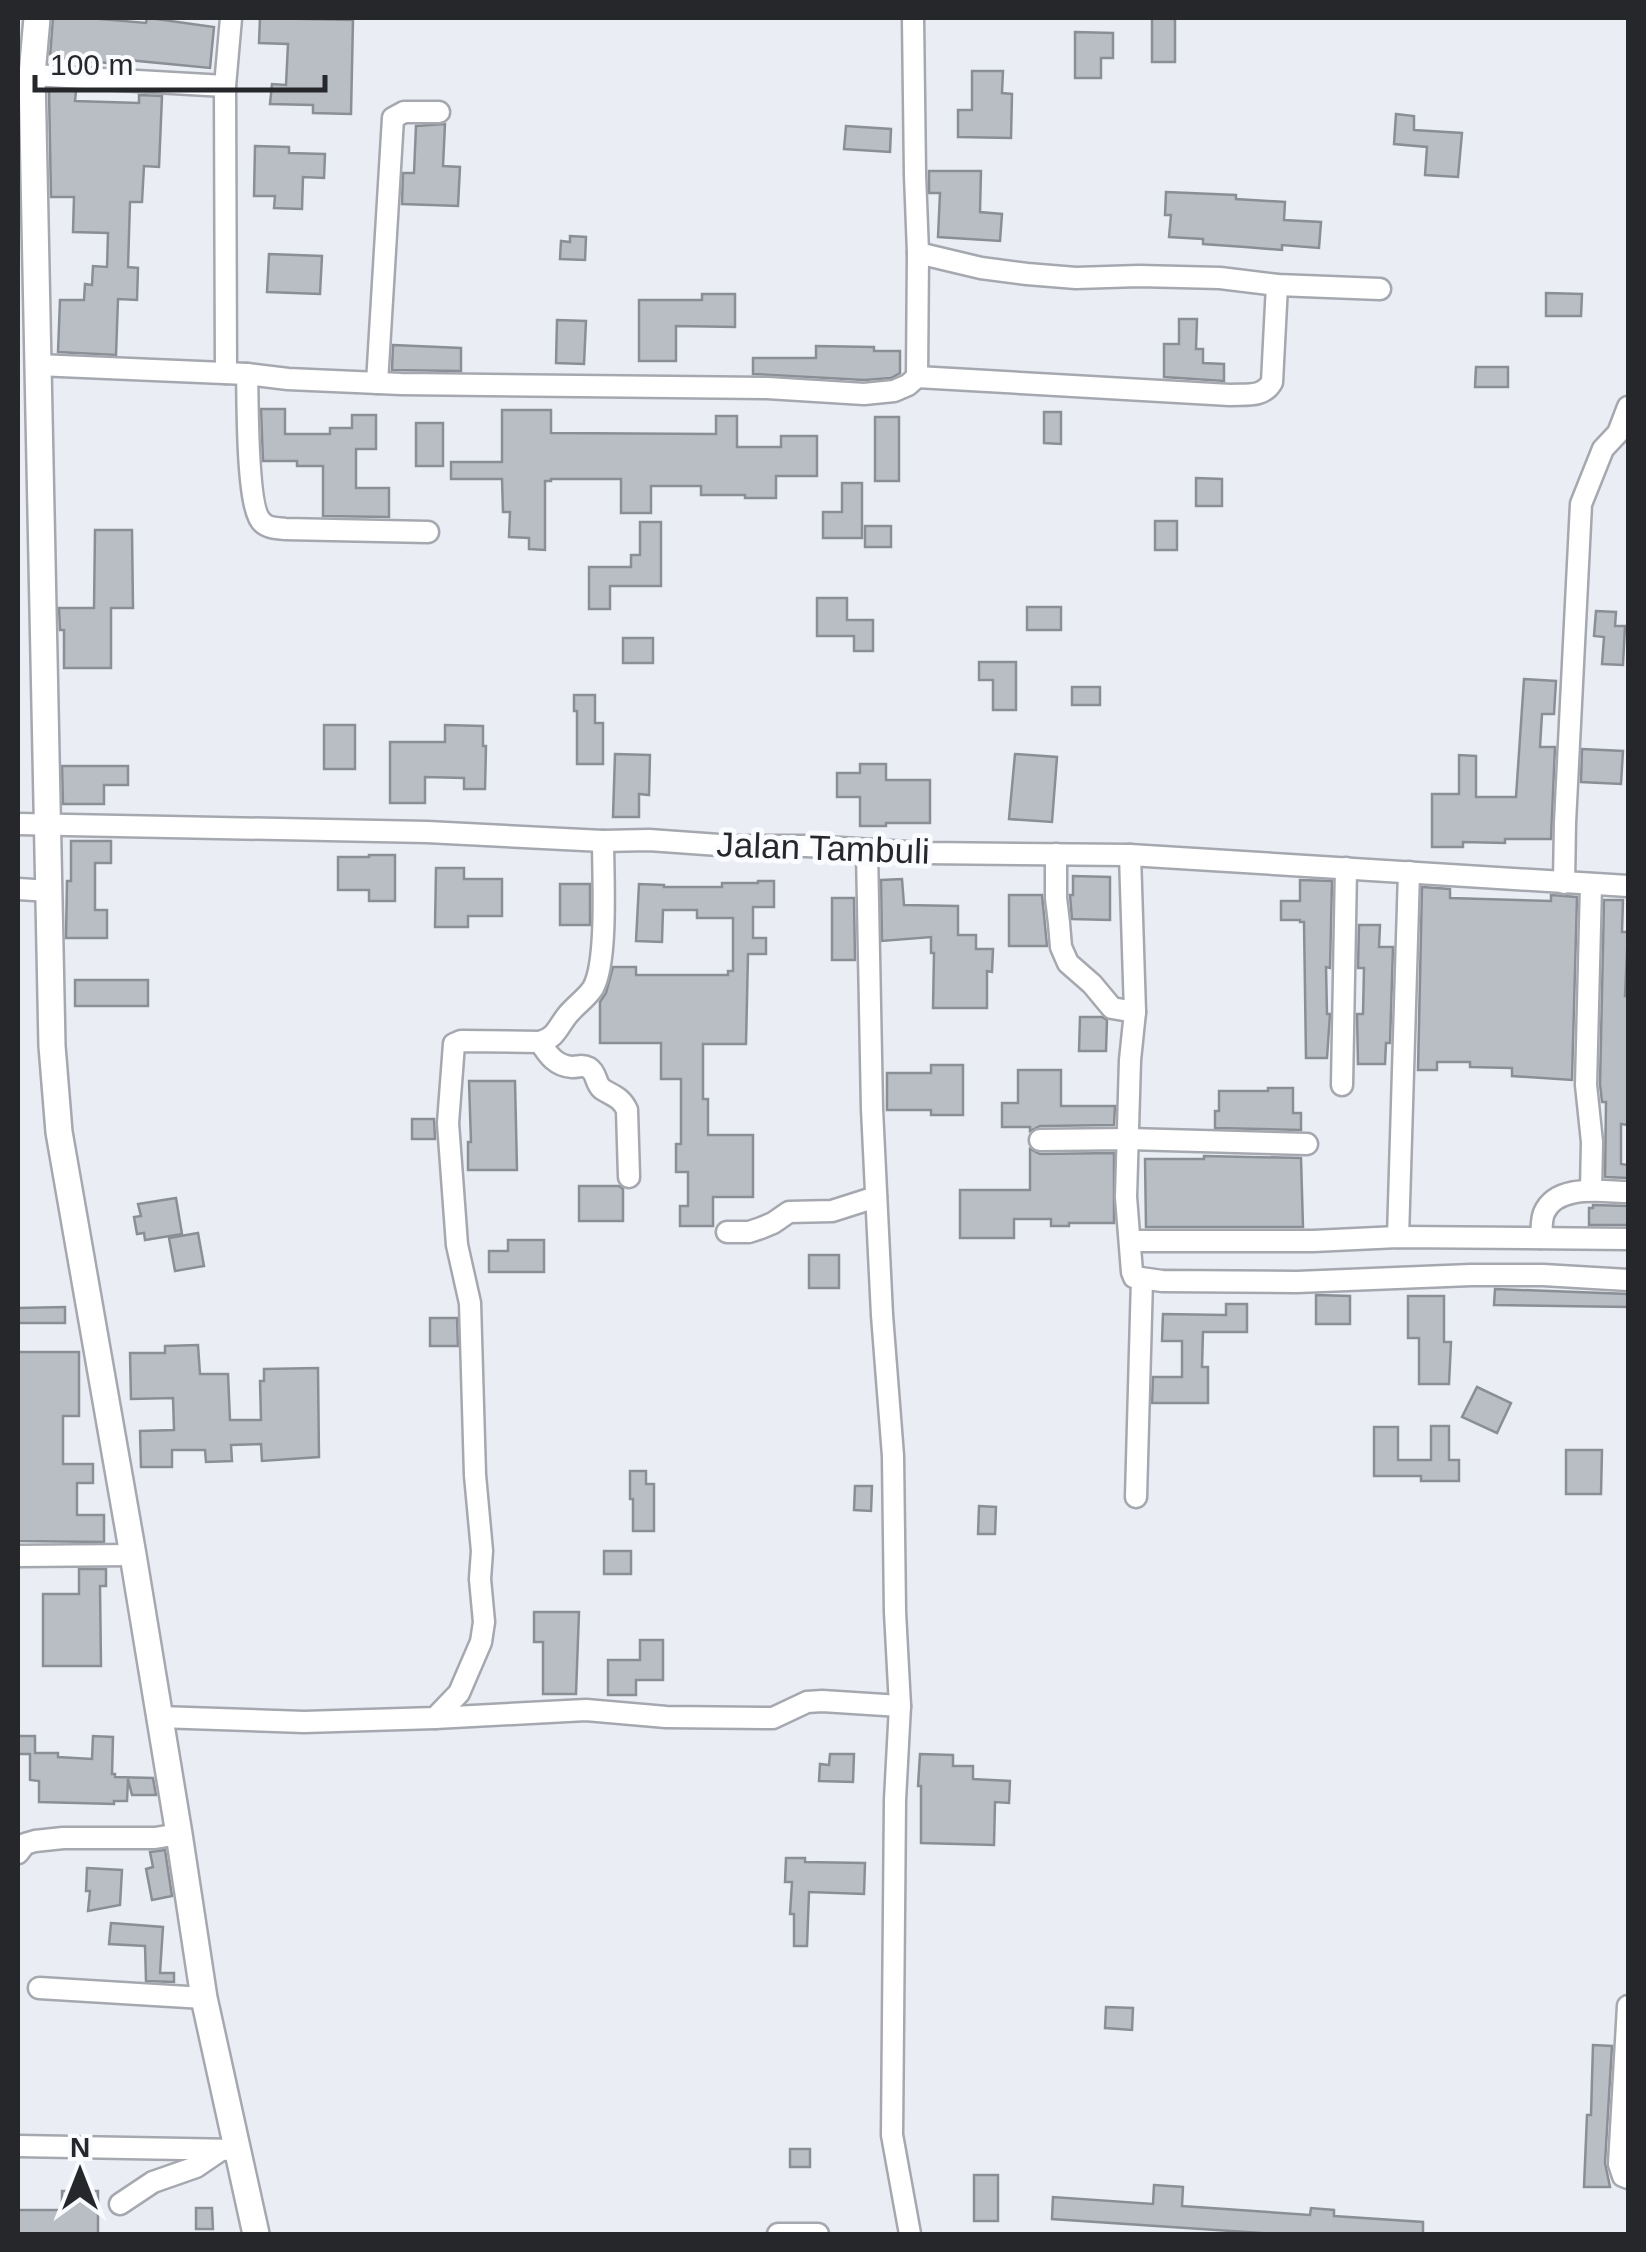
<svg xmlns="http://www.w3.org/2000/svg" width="1646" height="2252" font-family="Arial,sans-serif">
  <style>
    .building { fill: #b9bec4; stroke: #8a8f95; stroke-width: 2.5 }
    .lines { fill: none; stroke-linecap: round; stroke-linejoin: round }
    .minor-casing { stroke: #a6a8af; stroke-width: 25 }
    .major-casing { stroke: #a6a8af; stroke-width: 30 }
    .minor { stroke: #fff; stroke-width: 20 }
    .major { stroke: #fff; stroke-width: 25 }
    .labels { text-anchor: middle; stroke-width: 10; stroke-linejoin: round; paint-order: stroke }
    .street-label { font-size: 35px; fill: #26272a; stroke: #fafbfe }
  </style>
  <rect width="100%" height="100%" fill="#ebedf5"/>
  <!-- building -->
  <g class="building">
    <path d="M53 18H89L146 23 147 18H149L214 27 210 68 127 60V65L50 57Z"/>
    <path d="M260 18 353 20 351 114 313 113V105L270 104 272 84 286 85 288 44 259 43Z"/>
    <path d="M1152 18 1175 19V62H1152Z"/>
    <path d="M1075 32 1113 33V58H1101V78H1075Z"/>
    <path d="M972 71H1003L1002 93 1012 94 1011 138 958 137V110H972Z"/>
    <path d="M49 90 76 91 75 101 139 103V95L162 96 159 167 144 166 142 202H130L128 267 138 268 137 300 118 299 116 355 58 352 60 300H84L85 284 92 285 93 266 107 267 108 233 73 232 74 197H51Z"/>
    <path d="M1396 114 1414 116V130L1462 133 1458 177 1425 175 1427 147 1394 144Z"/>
    <path d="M445 124 443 166 460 167 458 206 402 204 403 173H414L416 126Z"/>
    <path d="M846 126 891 129 890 152 844 149Z"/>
    <path d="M255 146 289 147V153L325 154 324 178 303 177 302 209 274 208 275 196H254Z"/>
    <path d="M929 171H981L980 212 1002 214 1000 241 938 237 940 193H929Z"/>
    <path d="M1166 192 1236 195V199L1285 202 1284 220 1321 222 1319 248 1282 245V250L1245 247 1203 244V239L1169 237 1171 215H1165Z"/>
    <path d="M570 236 586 237 585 260 560 259 561 241 570 242Z"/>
    <path d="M269 254 322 256 320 294 267 292Z"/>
    <path d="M1546 293 1582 294 1581 316H1546Z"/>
    <path d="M702 294H735V327L676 326V361H639V300H702Z"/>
    <path d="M1179 319H1197L1196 349H1203V363L1224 364V381L1164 377V344H1179Z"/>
    <path d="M557 320 586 321 584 364 556 363Z"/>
    <path d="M393 345 461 348V371L392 370Z"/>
    <path d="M816 346 874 347V351H900V373L891 378 864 380 753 374V358H816Z"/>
    <path d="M1476 367H1508V387H1475Z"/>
    <path d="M261 409H285V434H330V428H352V415H376V449H356V488H389V517L323 516V466H297V461H263Z"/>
    <path d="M502 410H551V433L716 434V416H737V447H781V436H817V476H776V498H745V495H701V486H651V513H621V479H551V481H545V550L529 549V538L509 537 510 512H503L502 479H451V462H502Z"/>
    <path d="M1044 412H1061V444L1044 443Z"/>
    <rect x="875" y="417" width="24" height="64"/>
    <rect x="416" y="423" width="27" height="43"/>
    <path d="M1196 478 1222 479V506H1196Z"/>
    <path d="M842 483H862V538H823V512H842Z"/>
    <rect x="1155" y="521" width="22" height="29"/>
    <path d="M640 522H661V586H610V609H589V567H631V555H640Z"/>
    <rect x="865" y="526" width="26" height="21"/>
    <path d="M95 530H132L133 608H111V668H64V630H60L59 608H94Z"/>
    <path d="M817 598H847V620H873V651H854V636H817Z"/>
    <rect x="1027" y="607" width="34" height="23"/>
    <path d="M1596 611 1616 612 1615 626H1625L1623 665 1602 664 1604 637 1594 636Z"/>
    <rect x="623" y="638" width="30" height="25"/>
    <path d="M979 662H1016V710H993V680H979Z"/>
    <path d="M1524 679 1556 681 1554 714H1542L1540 747H1555L1551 839H1505V843L1463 842V847H1432V794H1459V755L1476 756V797H1516Z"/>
    <rect x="1072" y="687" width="28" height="18"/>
    <path d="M574 695H595V723H603V764H577V711H574Z"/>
    <rect x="324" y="725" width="31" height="44"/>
    <path d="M445 725 483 726V746H486L485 789H464V778L425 777V803H390V742H445Z"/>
    <path d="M1582 749 1623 751 1621 784 1581 782Z"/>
    <path d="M615 754 650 755 649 795 639 794V817H613Z"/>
    <path d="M1015 754 1057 757 1052 822 1009 819Z"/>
    <path d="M860 764H886V780H930V823H886V826H860V797H837V773H860Z"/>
    <path d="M62 766H128V785H104V804H63Z"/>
    <path d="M71 841H111V863H95V910H107V938H66L67 881H71Z"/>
    <path d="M369 855H395V901H369V890H338V857H369Z"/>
    <path d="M436 868H464V879H502V916H468V927H435Z"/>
    <path d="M1073 876 1110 877V920L1072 919 1070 895H1073Z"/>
    <path d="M902 879 904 905 958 906V935H976V949H993L992 972 987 971V1008H933L934 953H931V937L882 941 881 880Z"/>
    <path d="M1300 880 1332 881 1330 968 1326 967 1327 1014H1330L1327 1058H1306L1304 922H1300V920H1281V901H1300Z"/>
    <path d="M758 881H774V907H753V938H766V954H748L746 1044H703V1099H708V1135H753V1197H713V1226H680V1206H688V1172H676V1144H681V1079H661V1043H600V1002L606 993 613 967H636V975H728V971H733V918H697V910H663L662 942 636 941 639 884 664 885V887H722V883H758Z"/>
    <rect x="560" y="884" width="30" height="41"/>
    <path d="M1422 887 1450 889V898L1551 901V895L1577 897 1572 1080 1512 1076V1068L1470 1067V1062H1437V1070H1418Z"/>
    <path d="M1009 895H1042L1047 946H1009Z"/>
    <path d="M832 898H854L855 960H832Z"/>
    <path d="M1604 900H1623L1622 932H1628L1625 996H1628V1125L1621 1124V1164L1628 1165V1178L1605 1177 1606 1102H1602L1600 1084Z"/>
    <path d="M1359 925H1380L1379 947H1393L1390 1043H1386L1385 1064H1358L1357 1014H1363L1364 968H1358Z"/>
    <rect x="75" y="980" width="73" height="26"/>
    <path d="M1080 1017H1102L1107 1020 1106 1051H1079Z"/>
    <path d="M931 1065H963V1115H931V1110H887V1073H931Z"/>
    <path d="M1018 1070H1061V1106H1115L1114 1125 1040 1126 1030 1131V1127H1002V1103H1018Z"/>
    <path d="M469 1081H515L517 1170H468V1142H471Z"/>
    <path d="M1268 1088H1293V1113H1301V1130L1215 1128V1111H1219V1091H1268Z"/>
    <path d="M412 1119H434L435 1139H412Z"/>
    <path d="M1030 1149 1040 1154 1114 1153V1223H1069V1226H1051V1219H1014V1238H960V1190H1030Z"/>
    <path d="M1204 1156 1301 1158 1303 1227H1146L1145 1159H1204Z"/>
    <path d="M579 1186H619L623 1189V1221H579Z"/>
    <path d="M176 1198 182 1234 145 1240 144 1233 137 1234 134 1217 141 1216 138 1204Z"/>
    <path d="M1593 1205 1628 1206V1225H1589V1208H1593Z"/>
    <path d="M198 1233 204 1266 175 1271 169 1238Z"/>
    <path d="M508 1240H544V1272H489V1251H508Z"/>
    <rect x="809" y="1255" width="30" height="33"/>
    <path d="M1495 1289 1628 1294V1307L1494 1305Z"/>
    <path d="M1316 1295 1350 1296V1324H1316Z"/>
    <path d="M1408 1296H1444V1342H1451L1449 1384H1419V1338H1408Z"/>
    <path d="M1226 1304H1247V1332H1203L1202 1367H1208V1403H1152L1153 1377H1182V1341H1162L1163 1314 1226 1315Z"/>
    <path d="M65 1307V1323H18V1308Z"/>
    <path d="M430 1318H457L458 1346H430Z"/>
    <path d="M198 1345 200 1374H228L230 1420H261L260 1381H264V1369L318 1368 319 1457 262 1461 261 1444 231 1445 232 1461 206 1462 205 1450H172V1467H141L140 1431 174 1430 173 1398 131 1399 130 1353H165V1346Z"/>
    <path d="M18 1352H79V1416H63V1464H93V1483H77V1515H104V1542L18 1541Z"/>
    <path d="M1477 1387 1511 1403 1497 1433 1462 1417Z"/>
    <path d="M1431 1426H1449V1460H1459V1481H1421V1476H1374V1427H1398V1460H1431Z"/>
    <path d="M1566 1450H1602L1601 1494H1566Z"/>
    <path d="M630 1471H646V1484H654V1531H633V1499H630Z"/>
    <path d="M855 1486H872L871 1511 854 1510Z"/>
    <path d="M979 1506 996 1507 995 1534H978Z"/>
    <rect x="604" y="1551" width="27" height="23"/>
    <path d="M79 1569H106V1586H100L101 1666H43V1594H79Z"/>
    <path d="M534 1612H579L576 1694H543V1642H534Z"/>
    <path d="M640 1640H663V1680H636V1695H608V1660H640Z"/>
    <path d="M18 1736H35V1753H58V1757L92 1759 93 1736 113 1737 112 1774H115V1777L153 1778 156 1795H132L128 1779 127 1801H114V1804L39 1802V1781L30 1780V1754H18Z"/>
    <path d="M830 1754H854L853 1782 819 1781 820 1764 829 1765Z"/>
    <path d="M920 1754 953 1755V1766H973V1779L1010 1781 1009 1803 995 1802 994 1845 921 1843V1786H918Z"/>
    <path d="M165 1850 172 1896 152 1900 146 1869 153 1867 150 1852Z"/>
    <path d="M786 1858H805V1862L865 1863 864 1894 809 1892 807 1946H794V1914H790L792 1882H785Z"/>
    <path d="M87 1868 122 1870 120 1905 88 1911 90 1891H86Z"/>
    <path d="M111 1923 163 1927 160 1973H174V1982L146 1981 145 1946 109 1944Z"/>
    <path d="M1106 2007 1133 2008 1132 2030 1105 2028Z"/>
    <path d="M1593 2045 1612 2046 1605 2163 1610 2187H1584L1587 2115H1591Z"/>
    <rect x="790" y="2149" width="20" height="18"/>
    <rect x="974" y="2175" width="24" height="46"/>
    <path d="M1154 2185 1183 2187 1182 2206 1310 2215 1311 2208 1334 2210V2216L1423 2222V2234H1275L1052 2219 1053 2197 1153 2204Z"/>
    <path d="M62 2191H98V2234H18V2210H62Z"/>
    <path d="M196 2208H212L213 2229H196Z"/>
  </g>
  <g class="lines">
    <!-- minor casing -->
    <g class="minor-casing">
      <g id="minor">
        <path d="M32 75 225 86"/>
        <path d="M918 253 981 268 1027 274 1076 278 1139 276 1220 278 1277 285 1380 289"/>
        <path d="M37 365 247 374 288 379 401 384 767 388 864 394 894 391 908 385 917 377 918 253 915 175 913 18"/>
        <path d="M226 373 225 86 231 18"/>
        <path d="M247 374C248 399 246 510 263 523 268 528 278 528 285 529L428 532"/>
        <path d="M917 377 1230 395C1246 394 1263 398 1272 382L1277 285"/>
        <path d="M377 383 393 118 404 112H439"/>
        <path d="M18 824 427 832 603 841 649 840 733 846H807L924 853 1130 855 1628 886"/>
        <path d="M867 851 872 1109 882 1315 893 1456 895 1612 900 1706 895 1800 892 2135 910 2234"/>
        <path d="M1056 854V898L1059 923 1061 947 1068 963 1092 984 1112 1008 1135 1012 1130 1060 1126 1197 1132 1272 1134 1277 1162 1281 1297 1282 1471 1275H1543L1628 1280"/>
        <path d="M1130 855 1135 1012"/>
        <path d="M1564 883 1565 823 1581 504 1603 449 1618 433 1628 407"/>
        <path d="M1591 885 1586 1085 1592 1142 1591 1190"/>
        <path d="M18 889 50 891"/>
        <path d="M540 1042C548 1055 556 1066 572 1067 580 1067 581 1064 589 1068 597 1073 595 1083 602 1089 613 1096 621 1097 627 1110L629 1177"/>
        <path d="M1342 1085 1346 868"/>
        <path d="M1040 1140 1129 1139 1307 1144"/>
        <path d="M727 1232H749L761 1228 773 1223 789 1212 832 1211 876 1197"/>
        <path d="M1398 1237 1409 872"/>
        <path d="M1541 1238C1542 1230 1541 1220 1544 1213 1557 1183 1604 1192 1628 1192"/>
        <path d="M1131 1241H1313L1398 1237 1628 1239"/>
        <path d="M1136 1497 1142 1279"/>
        <path d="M18 1556 133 1555"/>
        <path d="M158 1717 304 1722 435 1718 459 1693 481 1642 484 1622 480 1579 482 1551 475 1475 470 1303 457 1245 448 1123 454 1044 461 1041 540 1042C555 1038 557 1029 566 1017 574 1006 586 999 593 988 608 962 603 874 603 841"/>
        <path d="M435 1718 586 1710 666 1717 773 1718 807 1702 822 1701 900 1706"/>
        <path d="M18 1853 25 1844 35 1841 63 1838H155L179 1834"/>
        <path d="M39 1988 204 1998"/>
        <path d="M1628 2006 1619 2164 1623 2176 1628 2178"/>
        <path d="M18 2146 238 2150"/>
        <path d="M120 2204 153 2182 196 2167 221 2150"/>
        <path d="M778 2234H818"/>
      </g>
    </g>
    <!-- major casing -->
    <g class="major-casing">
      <path id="major" d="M37 18 32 75 52 1046 59 1132 133 1555 179 1834 204 1998 256 2234"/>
    </g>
    <!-- minor -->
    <use href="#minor" class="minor"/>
    <!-- major -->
    <use href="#major" class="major"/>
  </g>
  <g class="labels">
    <!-- street labels -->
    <g class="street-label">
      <text transform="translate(823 848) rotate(2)" y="12">Jalan Tambuli</text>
    </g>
  </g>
  <!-- border -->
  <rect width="1646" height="2252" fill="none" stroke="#26272a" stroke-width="40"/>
  <!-- north arrow -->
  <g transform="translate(80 2172)" stroke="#fafbfe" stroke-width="8" paint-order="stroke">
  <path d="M0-8L18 38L0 25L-18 38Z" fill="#26272a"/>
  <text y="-15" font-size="28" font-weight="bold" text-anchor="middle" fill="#26272a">N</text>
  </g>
  <!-- scale -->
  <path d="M35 75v15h290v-15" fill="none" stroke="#26272a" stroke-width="5"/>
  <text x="50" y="75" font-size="30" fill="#26272a" stroke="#fafbfe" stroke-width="8" paint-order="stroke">100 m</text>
</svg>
